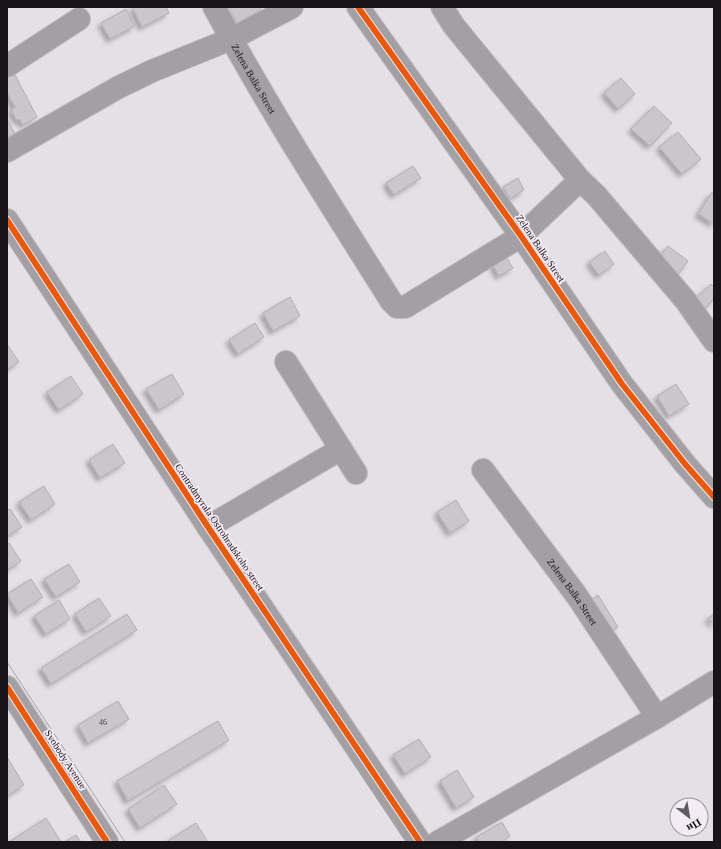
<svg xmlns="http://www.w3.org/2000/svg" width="721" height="849" font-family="'Times New Roman',serif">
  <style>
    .building { fill: #cac6cb; stroke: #b1aeb2; filter: url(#shadow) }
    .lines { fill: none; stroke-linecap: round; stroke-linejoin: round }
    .minor-casing { stroke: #bfbcc0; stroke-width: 24 }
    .minor { stroke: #a3a0a3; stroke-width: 22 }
    .tram { stroke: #a5a3a5; stroke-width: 1 }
    .cycleway-casing { stroke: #f4ebf6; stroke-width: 8 }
    .cycleway { stroke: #e8590c; stroke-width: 6 }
    .labels { text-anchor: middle; stroke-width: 3.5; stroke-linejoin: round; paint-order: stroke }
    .number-label { font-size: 8px; fill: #444146 }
    .street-label { font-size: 10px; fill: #181519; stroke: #f4ebf6 }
  </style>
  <defs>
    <filter id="shadow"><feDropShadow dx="-3.5" dy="3.5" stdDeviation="2" flood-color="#0004"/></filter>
  </defs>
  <rect width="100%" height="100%" fill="#e5e0e6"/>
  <!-- building -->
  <g class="building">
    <path d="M132 7H166L169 13 142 27Z"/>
    <path d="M227 7H260L261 9 238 24Z"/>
    <path d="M126 9 135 26 110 39 101 23Z"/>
    <path d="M14 73 37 117 23 125 19 119 17 121 11 110 15 107 7 93V77Z"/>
    <path d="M621 78 635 94 618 109 604 93Z"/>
    <path d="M654 106 672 123 650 146 631 129Z"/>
    <path d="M7 119 15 134 7 139Z"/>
    <path d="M678 132 701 159 682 174 659 147Z"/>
    <path d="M413 166 421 178 394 195 386 183Z"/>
    <path d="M518 178 524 190 510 199 503 187Z"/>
    <path d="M712 192 714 193V224L698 214Z"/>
    <path d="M668 246 688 261 675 278 655 263Z"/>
    <path d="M605 251 614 264 599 275 589 262Z"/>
    <path d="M505 255 513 268 499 276 491 262Z"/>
    <path d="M711 284 714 287V299L699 314 690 304Z"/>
    <path d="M290 297 300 316 273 331 263 313Z"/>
    <path d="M255 323 264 337 238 354 229 340Z"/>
    <path d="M7 344 19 362 7 370Z"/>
    <path d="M172 374 184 394 159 410 146 389Z"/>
    <path d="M71 376 83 394 59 410 47 392Z"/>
    <path d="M676 384 689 404 669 416 657 396Z"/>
    <path d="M113 444 125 463 100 478 89 460Z"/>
    <path d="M44 486 55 504 31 520 19 502Z"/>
    <path d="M456 500 469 521 450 533 437 512Z"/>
    <path d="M10 509 22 527 7 536V511Z"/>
    <path d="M9 543 21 561 7 570V544Z"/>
    <path d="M69 564 80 582 56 597 44 579Z"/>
    <path d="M31 579 43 597 18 613 7 594Z"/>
    <path d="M598 595 618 627 607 635 586 603Z"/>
    <path d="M99 598 111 616 86 632 75 614Z"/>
    <path d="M59 600 70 619 46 634 34 616Z"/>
    <path d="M127 614 137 630 51 684 41 668Z"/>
    <path d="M714 614V626L708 618Z"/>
    <path d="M118 701 129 719 88 743 78 725Z"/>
    <path d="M218 721 229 740 128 801 117 781Z"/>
    <path d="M419 739 431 757 405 774 393 755Z"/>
    <path d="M7 757 24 785 7 796Z"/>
    <path d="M457 770 474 797 456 808 440 781Z"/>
    <path d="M164 785 177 804 140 828 128 809Z"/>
    <path d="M46 818 61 842H9Z"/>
    <path d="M502 822 510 836 503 841V842H479L476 837Z"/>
    <path d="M196 823 208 842H166Z"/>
    <path d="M76 835 81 842H65Z"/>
  </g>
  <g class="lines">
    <!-- minor casing -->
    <g class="minor-casing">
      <g id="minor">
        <path id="s1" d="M214 7C268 108 330 204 391 301L397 307H405L521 236 580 180"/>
        <path d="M358 7 521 236 622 384 685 464 714 497"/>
        <path d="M442 7 454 26 580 180 596 195 686 301 714 341"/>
        <path d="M7 66 79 19"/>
        <path d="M7 151 119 87 152 71 231 39 292 7"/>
        <path d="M7 220 208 527 420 842"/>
        <path d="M286 362 356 473"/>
        <path id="s2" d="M483 470 577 596 657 717"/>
        <path d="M208 527 341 449"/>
        <path d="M7 687 107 842"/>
        <path d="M438 842 657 717 714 682"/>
      </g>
    </g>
    <!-- minor -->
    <use href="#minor" class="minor"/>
    <!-- tram -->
    <g class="tram">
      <path d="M7 240 406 842"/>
      <path d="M7 662 125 842"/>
    </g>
    <!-- cycleway casing -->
    <g class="cycleway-casing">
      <g id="cycleway">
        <path d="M358 7 521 236 622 384 685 464 714 497"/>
        <path d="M7 220 208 527 420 842"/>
        <path d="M7 687 107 842"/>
      </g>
    </g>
    <!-- cycleway -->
    <use href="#cycleway" class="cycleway"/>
  </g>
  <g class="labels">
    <!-- number labels -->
    <g class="number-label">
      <text x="103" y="725">46</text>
    </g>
    <!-- street labels -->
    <g class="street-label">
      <text dy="4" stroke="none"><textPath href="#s1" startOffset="82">Zelena Balka Street</textPath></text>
      <text transform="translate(541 248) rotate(56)" y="4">Zelena Balka Street</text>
      <text transform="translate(220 527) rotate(56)" y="4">Contradmyrala Ostrohradskoho street</text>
      <text dy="4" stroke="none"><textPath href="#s2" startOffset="151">Zelena Balka Street</textPath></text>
      <text transform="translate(66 759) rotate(57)" y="4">Svobody Avenue</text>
    </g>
  </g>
  <!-- border -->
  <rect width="721" height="849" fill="none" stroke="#181519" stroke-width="16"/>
  <!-- north arrow -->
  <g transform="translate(689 817) rotate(149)"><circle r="19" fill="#f4ebf6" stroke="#9c959e"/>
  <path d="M0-3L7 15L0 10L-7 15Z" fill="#605c61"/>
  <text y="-6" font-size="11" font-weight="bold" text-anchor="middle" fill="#181519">Пн</text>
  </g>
</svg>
